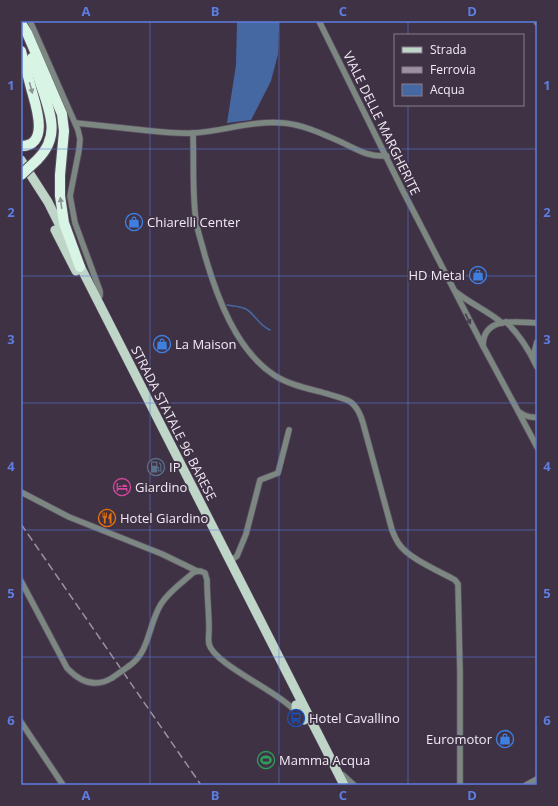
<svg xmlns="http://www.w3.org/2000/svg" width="558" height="806" font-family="'Open Sans',sans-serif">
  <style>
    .water { fill: #4668a2 }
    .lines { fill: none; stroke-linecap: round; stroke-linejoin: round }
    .stream { stroke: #4668a2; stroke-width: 1.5 }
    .minor-casing { stroke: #5c4f61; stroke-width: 7 }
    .primary-casing { stroke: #5c4f61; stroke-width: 10 }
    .motorway-casing { stroke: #5c4f61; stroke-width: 12 }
    .minor { stroke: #7b8780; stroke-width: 5.5 }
    .primary { stroke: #bed5c8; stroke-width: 9 }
    .motorway { stroke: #d8f4e4; stroke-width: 10 }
    .rail { stroke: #9c91a0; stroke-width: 1.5; stroke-dasharray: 8 4; stroke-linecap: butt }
    .minor-bridge-casing { stroke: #5c4f61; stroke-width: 7; stroke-linecap: butt }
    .motorway-bridge-casing { stroke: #5c4f61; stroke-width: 12; stroke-linecap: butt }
    .minor-bridge { stroke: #7b8780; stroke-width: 5.5 }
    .motorway-bridge { stroke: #d8f4e4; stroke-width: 10 }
    .oneway { fill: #8c9394 }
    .oneway2 { fill: #483f4e }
    .grid { fill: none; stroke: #5d7de1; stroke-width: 1; stroke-opacity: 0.55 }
    .labels { text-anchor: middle; stroke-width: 4; stroke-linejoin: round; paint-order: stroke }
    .street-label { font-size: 13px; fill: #f2eaf6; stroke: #3f3245 }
    .poi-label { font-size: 13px; fill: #f2eaf6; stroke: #3f3245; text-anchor: start }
    .neatline { fill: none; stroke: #5d7de1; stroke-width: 1.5 }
    .grid-label { font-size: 13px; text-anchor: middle; font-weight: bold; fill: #5d7de1 }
  </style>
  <rect width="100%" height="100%" fill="#3f3245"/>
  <!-- water -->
  <path class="water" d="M237 21H279L278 54 271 81 251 120 227 123 236 65Z"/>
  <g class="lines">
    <!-- stream -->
    <path class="stream" d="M227 305C233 306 240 306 246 309 256 315 258 325 270 330"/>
    <!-- minor casing -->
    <g class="minor-casing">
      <g id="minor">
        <path d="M30 21 78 130 80 139 79 150 70 196 75 223 100 291V296L96 298"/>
        <path d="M319 21 403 191 483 346"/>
        <path d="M536 21 537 23"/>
        <path d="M76 123C95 125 114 127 133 129 153 131 174 134 194 133 224 131 254 120 284 123 304 125 323 134 341 142 358 150 368 157 387 156"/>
        <path d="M193 133C194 162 192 192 196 221 198 233 202 244 205 256 217 297 236 350 274 375 289 385 310 389 328 394 336 397 347 398 353 404 358 409 361 416 363 423L392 530C394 535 396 540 399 544 408 558 439 571 455 580L458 584 460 673V785"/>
        <path d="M456 292C471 304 488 311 502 323"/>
        <path d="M506 322C520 335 529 350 537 367"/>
        <path d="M537 323C516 322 483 316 483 346L518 411C524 416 529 418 537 417"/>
        <path d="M533 357 537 342"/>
        <path d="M519 413 537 447"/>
        <path d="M21 492 69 517 162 554 197 571"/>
        <path d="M230 561 237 556 246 534 260 480 278 473 289 430"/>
        <path d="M21 581 67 668C80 682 95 688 112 678"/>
        <path d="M129 666C150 652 148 625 161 604 169 591 183 582 194 572L200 571 205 573 207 580C207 596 209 612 209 629 209 634 208 639 209 644 214 664 277 691 293 709 296 713 297 719 299 723"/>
        <path d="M21 722 63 785"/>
        <path d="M343 775 354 785"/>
        <path d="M526 785 537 779"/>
      </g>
    </g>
    <!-- primary casing -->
    <g class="primary-casing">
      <g id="primary">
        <path d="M21 160 48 202 65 236"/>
        <path d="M55 230 76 271"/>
        <path d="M77 260 344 785"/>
        <path d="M296 705V715L304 720"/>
      </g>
    </g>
    <!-- motorway casing -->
    <g class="motorway-casing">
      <g id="motorway">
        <path d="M21 23 27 33 62 114 64 131 60 175V196L64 223 80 267"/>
        <path d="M21 51C24 63 28 75 31 88 35 103 51 146 21 146"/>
        <path d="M32 58C36 69 39 80 43 91 52 118 59 138 37 160"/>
      </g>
    </g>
    <!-- minor -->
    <use href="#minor" class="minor"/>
    <!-- primary -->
    <use href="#primary" class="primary"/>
    <!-- motorway -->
    <use href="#motorway" class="motorway"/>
    <!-- rail -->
    <path class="rail" d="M21 524 201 785"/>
    <!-- minor-bridge casing -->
    <g class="minor-bridge-casing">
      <path id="minor-bridge" d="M112 678 129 666"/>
    </g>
    <!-- motorway-bridge casing -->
    <g class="motorway-bridge-casing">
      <path id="motorway-bridge" d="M21 175 37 160"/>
    </g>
    <!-- minor-bridge -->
    <use href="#minor-bridge" class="minor-bridge"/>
    <!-- motorway-bridge -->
    <use href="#motorway-bridge" class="motorway-bridge"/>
  </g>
  <!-- one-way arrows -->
  <defs><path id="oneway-solid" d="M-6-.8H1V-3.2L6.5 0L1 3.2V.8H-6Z"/></defs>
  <g class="oneway">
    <use href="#oneway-solid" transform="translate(31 88) rotate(75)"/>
    <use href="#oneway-solid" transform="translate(61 203) rotate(-98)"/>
  </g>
  <use class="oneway2" href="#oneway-solid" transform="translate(468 319) rotate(63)"/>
  <!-- grid -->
  <path class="grid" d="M150 21V785M279 21V785M408 21V35M408 105V785M21 149H537M21 276H537M21 403H537M21 530H537M21 657H537"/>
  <!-- icons -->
  <defs>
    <g id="shop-ring" transform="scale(0.9)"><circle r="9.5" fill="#3f3245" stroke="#3f7fe0" stroke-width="1.5"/><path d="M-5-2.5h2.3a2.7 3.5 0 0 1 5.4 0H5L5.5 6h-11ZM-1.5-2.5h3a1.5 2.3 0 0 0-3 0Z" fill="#3f7fe0"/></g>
    <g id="fuel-ring" transform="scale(0.9)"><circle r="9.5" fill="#3f3245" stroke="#5c6f8a" stroke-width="1.5"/><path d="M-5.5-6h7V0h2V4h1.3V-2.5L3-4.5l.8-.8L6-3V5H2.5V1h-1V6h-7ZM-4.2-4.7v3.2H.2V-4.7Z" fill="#5c6f8a"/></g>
    <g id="hotel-ring" transform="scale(0.9)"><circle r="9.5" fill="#3f3245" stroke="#d1479c" stroke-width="1.5"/><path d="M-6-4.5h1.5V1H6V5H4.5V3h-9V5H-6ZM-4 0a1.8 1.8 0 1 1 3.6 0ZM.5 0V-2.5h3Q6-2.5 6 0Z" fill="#d1479c"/></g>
    <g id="restaurant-ring" transform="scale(0.9)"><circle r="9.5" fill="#3f3245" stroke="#e8710a" stroke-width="1.5"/><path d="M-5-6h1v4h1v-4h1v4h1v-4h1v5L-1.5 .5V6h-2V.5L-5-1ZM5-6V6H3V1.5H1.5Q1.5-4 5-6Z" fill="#e8710a"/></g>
    <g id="bus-ring" transform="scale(0.9)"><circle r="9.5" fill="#3f3245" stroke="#1a4fb4" stroke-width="1.5"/><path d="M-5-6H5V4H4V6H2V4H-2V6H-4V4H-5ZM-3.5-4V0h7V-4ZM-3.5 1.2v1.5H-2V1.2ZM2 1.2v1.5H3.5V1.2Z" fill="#1a4fb4"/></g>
    <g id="stadium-ring" transform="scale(0.9)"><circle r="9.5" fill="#3f3245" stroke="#2e9e5b" stroke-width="1.5"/><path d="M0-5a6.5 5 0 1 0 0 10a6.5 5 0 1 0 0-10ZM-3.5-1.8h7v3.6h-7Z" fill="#2e9e5b"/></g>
  </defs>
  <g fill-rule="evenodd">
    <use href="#shop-ring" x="134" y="222"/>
    <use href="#shop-ring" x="478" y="275"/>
    <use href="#shop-ring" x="162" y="344"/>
    <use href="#fuel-ring" x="156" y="467"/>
    <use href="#hotel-ring" x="122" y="487"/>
    <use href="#restaurant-ring" x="107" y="518"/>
    <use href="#bus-ring" x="296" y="718"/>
    <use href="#shop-ring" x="505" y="739"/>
    <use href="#stadium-ring" x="266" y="760"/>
  </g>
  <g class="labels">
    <!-- street labels -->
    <g class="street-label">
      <text transform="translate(382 123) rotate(64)" y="5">VIALE DELLE MARGHERITE</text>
      <text transform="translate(174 423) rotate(63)" y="5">STRADA STATALE 96 BARESE</text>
    </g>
    <!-- poi labels -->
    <g class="poi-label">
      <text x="147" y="227">Chiarelli Center</text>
      <text x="465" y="280" text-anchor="end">HD Metal</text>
      <text x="175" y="349">La Maison</text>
      <text x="169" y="472">IP</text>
      <text x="135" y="492">Giardino</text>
      <text x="120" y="523">Hotel Giardino</text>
      <text x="309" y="723">Hotel Cavallino</text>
      <text x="492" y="744" text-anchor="end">Euromotor</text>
      <text x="279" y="765">Mamma Acqua</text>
    </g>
  </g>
  <!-- border -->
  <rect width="558" height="806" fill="none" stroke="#3f3245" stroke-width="44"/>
  <!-- legend -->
  <rect x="394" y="34" width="130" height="72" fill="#3f3245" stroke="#877c8c"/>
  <rect x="402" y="47" width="20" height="6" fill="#bed5c8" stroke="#877c8c"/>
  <text x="430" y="54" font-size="12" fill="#f2eaf6">Strada</text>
  <rect x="402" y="67" width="20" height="6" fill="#9c91a0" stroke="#877c8c"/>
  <text x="430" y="74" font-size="12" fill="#f2eaf6">Ferrovia</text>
  <rect x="402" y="84" width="20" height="12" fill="#4668a2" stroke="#877c8c"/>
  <text x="430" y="94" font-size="12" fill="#f2eaf6">Acqua</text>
  <rect x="22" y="22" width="514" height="762" class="neatline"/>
  <g class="grid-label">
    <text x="86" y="16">A</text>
    <text x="215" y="16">B</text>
    <text x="343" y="16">C</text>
    <text x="472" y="16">D</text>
    <text x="11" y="90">1</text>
    <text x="547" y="90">1</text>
    <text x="11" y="217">2</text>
    <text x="547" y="217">2</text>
    <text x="11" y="344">3</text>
    <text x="547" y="344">3</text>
    <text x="11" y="471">4</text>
    <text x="547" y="471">4</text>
    <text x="11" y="598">5</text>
    <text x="547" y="598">5</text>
    <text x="11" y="725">6</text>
    <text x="547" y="725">6</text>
    <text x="86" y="800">A</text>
    <text x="215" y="800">B</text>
    <text x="343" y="800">C</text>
    <text x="472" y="800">D</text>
  </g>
</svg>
